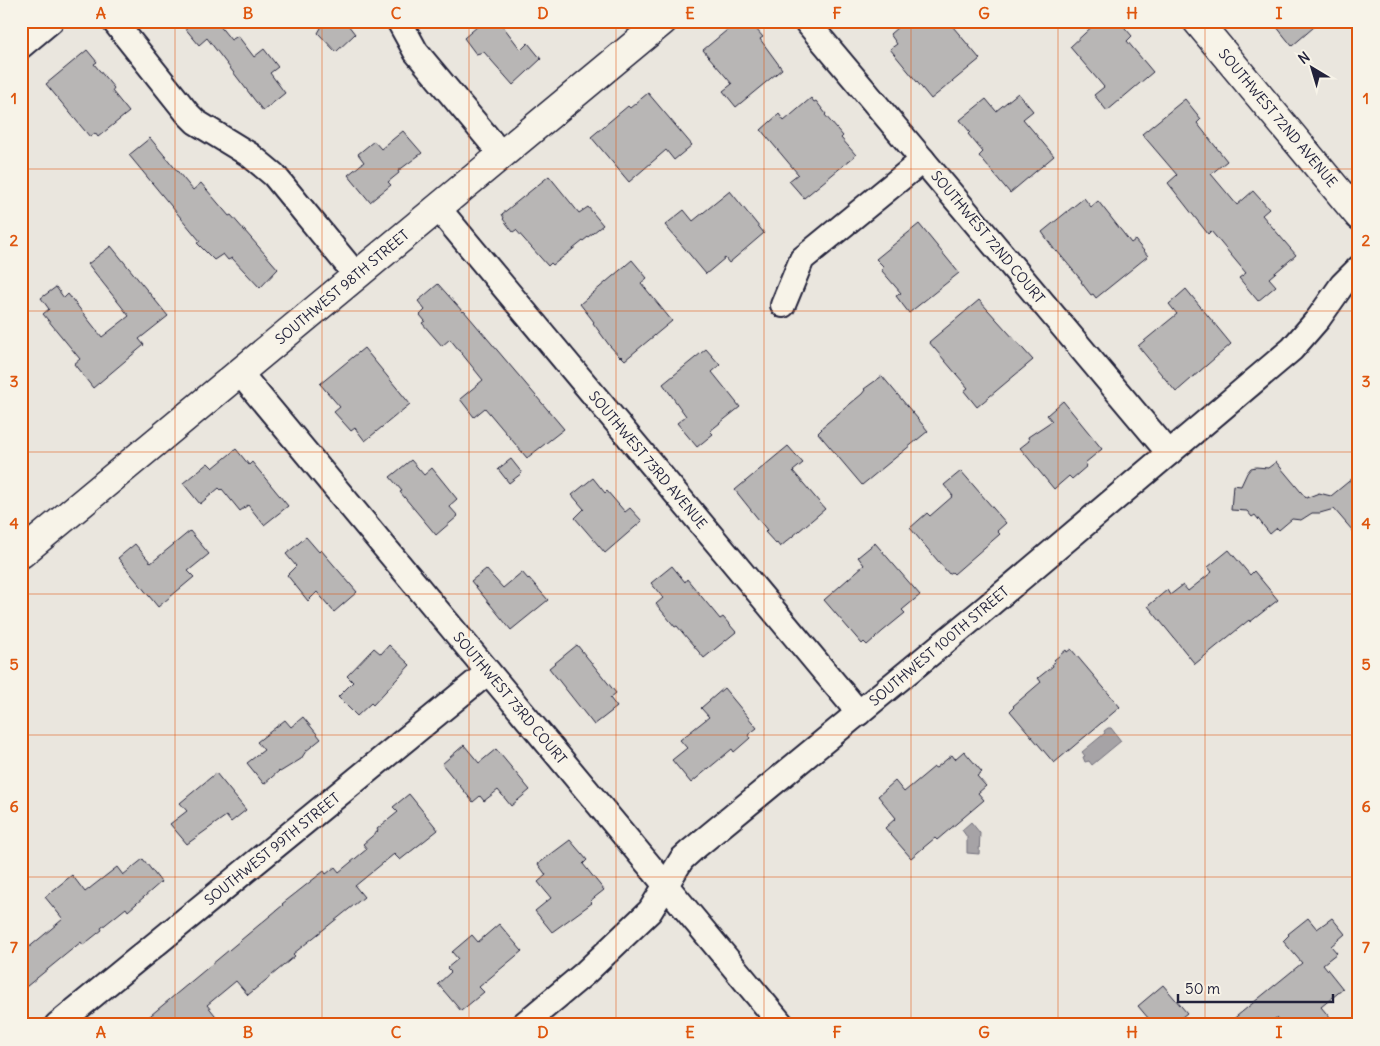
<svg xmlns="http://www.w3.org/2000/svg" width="1380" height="1046" font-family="Delius,sans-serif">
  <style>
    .water { fill: #a6a3a6; stroke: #716f7b }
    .building { fill: #b8b6b5; stroke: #22223b }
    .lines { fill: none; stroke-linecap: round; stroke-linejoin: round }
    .street-casing { stroke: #22223b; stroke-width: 28 }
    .secondary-casing { stroke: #22223b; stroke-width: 31 }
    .street { stroke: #f7f3e8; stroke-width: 24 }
    .secondary { stroke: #f7f3e8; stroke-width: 28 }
    .grid { fill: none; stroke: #de560e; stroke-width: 1; stroke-opacity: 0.55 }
    .labels { text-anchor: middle; stroke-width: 4.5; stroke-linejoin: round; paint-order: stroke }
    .street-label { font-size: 14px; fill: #22223b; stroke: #f7f3e8 }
    .neatline { fill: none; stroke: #de560e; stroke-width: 2 }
    .grid-label { font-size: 16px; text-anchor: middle; font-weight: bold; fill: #de560e }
  </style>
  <rect width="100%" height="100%" fill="#eae6de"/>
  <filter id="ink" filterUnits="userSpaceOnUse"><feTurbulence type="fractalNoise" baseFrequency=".02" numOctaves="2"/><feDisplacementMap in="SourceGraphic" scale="10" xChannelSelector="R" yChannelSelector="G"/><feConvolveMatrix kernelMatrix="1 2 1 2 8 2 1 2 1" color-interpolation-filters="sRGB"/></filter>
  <g filter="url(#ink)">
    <!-- water -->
    <g class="water">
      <path d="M1108 728H1111L1121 741 1092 765 1089 761 1085 762 1083 757 1085 756 1082 752 1105 733 1104 731Z"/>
      <path d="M971 822 980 833 979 854 967 853V837L962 830Z"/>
    </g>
    <!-- building -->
    <g class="building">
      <path d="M179 21H222L219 25 231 40 238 36 254 57 264 49 278 67 270 73 285 93 263 111 207 38 199 45Z"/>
      <path d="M325 21H345L355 34 336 52 318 33Z"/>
      <path d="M484 21H499L521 50 528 43 541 59 513 85 484 52 476 54 464 38Z"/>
      <path d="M738 21H749L763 37 760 39 782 69 736 107 723 91 732 84 703 50Z"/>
      <path d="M905 21H948L980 59 931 99 890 49 897 44 890 34Z"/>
      <path d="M1098 21H1119L1132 36 1127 41 1153 72 1107 111 1094 95 1104 87 1070 47Z"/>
      <path d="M1272 21H1321L1292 46Z"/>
      <path d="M87 50 97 62 94 64 114 88 112 91 129 112 98 137 95 133 90 137 46 84Z"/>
      <path d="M648 93 692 145 674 160 666 150 629 182 591 137 628 106 630 108Z"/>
      <path d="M1018 93 1033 111 1023 119 1054 156 1010 193 979 156 983 152 968 134 970 132 960 120 986 99 996 111Z"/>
      <path d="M811 98 814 102 816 101 826 114 825 115 843 136 841 138 856 155 804 198 789 181 798 174 761 130 779 114 784 121Z"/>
      <path d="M1185 99 1201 119 1197 123 1227 161 1211 174 1237 205 1253 191 1269 209 1262 215 1296 255 1269 278 1276 286 1258 301 1239 278 1246 273 1211 231 1208 234 1168 183 1177 175 1142 134Z"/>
      <path d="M403 131 422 153 398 171 399 173 388 182 391 185 370 202 348 175 364 162 358 154 374 141 381 149Z"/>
      <path d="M150 138 193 190 201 183 229 216 231 215 278 269 260 288 232 258 228 260 223 254 214 260 197 243 200 241 129 155Z"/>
      <path d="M549 176 579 213 588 207 603 225 553 265 551 263 548 266 516 230 513 232 503 219 504 218 502 214Z"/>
      <path d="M730 191 764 233 729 263 725 258 706 274 665 225 684 210 693 221Z"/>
      <path d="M1084 198 1091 207 1098 201 1131 243 1135 240 1148 256 1096 298 1093 294 1091 295 1081 282 1082 281 1057 251 1056 252 1042 232Z"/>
      <path d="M919 224 959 273 909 313 896 296 901 293 882 271 883 266 876 259Z"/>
      <path d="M111 246 168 316 139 339 144 345 93 388 74 364 80 359 43 314 49 309 41 298 56 287 64 298 68 294 102 337 129 316 88 264Z"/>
      <path d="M632 260 647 278 641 283 672 321 625 360 621 356 620 357 609 345 593 323 594 322 580 304Z"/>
      <path d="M438 284 463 312 464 311 564 429 527 458 485 408 474 417 460 399 483 380 450 339 442 346 422 323 425 321 420 315 425 310 418 301Z"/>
      <path d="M1186 289 1231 344 1176 392 1138 346 1177 314 1169 304Z"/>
      <path d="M979 300 1033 360 977 407 964 391 968 388 929 342Z"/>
      <path d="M364 348 410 404 365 441 355 428 351 431 334 412 340 407 320 384Z"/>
      <path d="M706 349 720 365 712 372 740 407 710 431 713 434 697 447 677 423 686 416 663 384Z"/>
      <path d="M882 376 928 431 862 485 818 433 822 429 821 428 862 394 865 390 864 389Z"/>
      <path d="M1063 401 1102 449 1085 463 1087 466 1072 479 1069 476 1054 489 1020 448 1029 441 1028 437 1052 421 1047 415Z"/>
      <path d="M788 446 803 463 793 471 825 509 780 547 777 543 776 544 765 532 767 530 735 490Z"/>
      <path d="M236 449 249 465 252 462 288 506 264 525 248 505 240 511 222 489 221 490 219 488 200 504 183 483 208 463 213 468Z"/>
      <path d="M511 459 522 473 509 483 498 469Z"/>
      <path d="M411 460 424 475 432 468 457 499 449 506 458 516 436 535 400 492 402 491 390 477Z"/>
      <path d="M1276 462 1306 498 1319 493 1331 496 1359 473V538L1334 509 1320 513H1312L1301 520 1292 519 1279 530 1277 528 1270 534 1255 515 1252 517 1247 511 1231 510 1233 485 1241 486 1247 473 1251 468 1256 467 1268 468Z"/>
      <path d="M961 471 1006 523 997 531 1000 534 954 574 952 572 949 574 910 528 927 513 930 516 953 496 944 485Z"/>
      <path d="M593 478 605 493 607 491 625 512 630 508 642 521 605 553 575 518 584 509 572 495Z"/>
      <path d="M190 531 209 554 188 571 194 577 158 607 118 558 135 544 151 563Z"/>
      <path d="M306 537 319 552 321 550 357 592 334 612 317 592 308 601 287 575 296 566 286 554Z"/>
      <path d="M875 543 920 595 902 610 905 613 883 631 867 645 864 642 862 644 824 600 864 565 858 557Z"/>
      <path d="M1229 550 1250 575 1254 571 1278 600 1250 622 1249 620 1195 664 1148 606 1167 590 1170 595 1183 585 1188 591 1212 572 1208 567Z"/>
      <path d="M672 566 685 582 687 579 720 619 723 617 736 632 704 658 677 626 675 627 656 604 663 598 651 583Z"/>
      <path d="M486 569 503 588 522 572 528 579 529 578 548 600 511 630 471 581Z"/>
      <path d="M389 645 410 665 373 705 371 703 357 716 338 697 353 682 347 676 374 648 381 654Z"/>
      <path d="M577 645 616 693 610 698 617 707 594 725 549 668Z"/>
      <path d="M1071 649 1120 707 1054 763 1010 711 1014 707 1013 706 1041 682 1038 678 1053 666 1052 664 1055 662 1054 660 1066 650 1067 652Z"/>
      <path d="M724 688 757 728 748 735 750 738 734 752 732 749 691 783 672 760 687 748 680 740 709 717 701 708Z"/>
      <path d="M303 717 321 739 306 751 301 759 280 772 279 771 264 784 247 763 264 750 257 742 285 720 291 727Z"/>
      <path d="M464 745 479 763 496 749 530 790 511 806 498 790 484 801 480 796 473 802 442 764Z"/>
      <path d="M964 751 982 772 977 776 986 786 978 793 984 800 937 840 935 838 911 858 885 828 896 818 878 796 895 781 904 792 934 767 936 768 952 755 955 759Z"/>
      <path d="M216 773 246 810 231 822 226 816 187 844 170 824 187 811 180 803Z"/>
      <path d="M409 794 438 830 400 860 394 854 355 886 364 897 293 954 295 956 248 995 236 981 207 1005 223 1025H139L283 905 282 904 324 871 326 874 335 867 339 872 367 849 363 844 378 831 377 829 398 812 393 807Z"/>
      <path d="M570 840 587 860 583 864 604 890 590 901 592 903 552 932 535 911 551 898 538 882 546 875 538 864Z"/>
      <path d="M143 859 161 882 128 911 126 908 101 928 102 930 83 945 81 942 21 991V954L63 919 45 897 72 875 85 892 117 867 123 875Z"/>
      <path d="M1308 918 1317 929 1332 918 1345 934 1331 946 1337 953 1323 964 1343 989 1321 1007 1336 1025H1281L1276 1018 1267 1025H1226L1302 963 1283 941 1289 935 1288 934Z"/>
      <path d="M499 924 522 951 479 987 484 992 461 1011 438 984 451 972 447 968 458 959 452 952 472 935 478 942Z"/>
      <path d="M1163 985 1187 1013 1182 1017 1188 1025H1154L1138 1006Z"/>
    </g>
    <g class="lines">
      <!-- street casing -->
      <g class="street-casing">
        <g id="street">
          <path d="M114 21 188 114 196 122 250 155 274 175 356 275"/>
          <path d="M399 21 416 52 502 155"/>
          <path d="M806 21 1169 453"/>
          <path d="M21 46 51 21"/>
          <path d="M438 208 859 713"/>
          <path d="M783 305 802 259 923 160"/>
          <path d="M239 372 782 1025"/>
          <path d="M57 1025 488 672"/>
          <path d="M523 1025 584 974 650 911 682 859 692 850 981 612 1292 349 1318 319 1342 285 1359 268"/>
        </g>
      </g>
      <!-- secondary casing -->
      <g class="secondary-casing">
        <g id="secondary">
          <path d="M1197 21 1359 216"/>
          <path d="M21 554 663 21"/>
        </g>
      </g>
      <!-- street -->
      <use href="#street" class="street"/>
      <!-- secondary -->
      <use href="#secondary" class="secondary"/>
    </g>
  </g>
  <!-- grid -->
  <path class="grid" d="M175 21V1025M322 21V1025M469 21V1025M616 21V1025M764 21V1025M911 21V1025M1058 21V1025M1205 21V1025M21 169H1359M21 311H1359M21 452H1359M21 594H1359M21 735H1359M21 877H1359"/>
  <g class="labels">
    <!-- street labels -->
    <g class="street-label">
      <text transform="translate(1278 118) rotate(50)" y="5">SOUTHWEST 72ND AVENUE</text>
      <text transform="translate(988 237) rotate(50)" y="5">SOUTHWEST 72ND COURT</text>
      <text transform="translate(342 287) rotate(-40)" y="5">SOUTHWEST 98TH STREET</text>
      <text transform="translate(648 460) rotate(50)" y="5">SOUTHWEST 73RD AVENUE</text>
      <text transform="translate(939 646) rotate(-40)" y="5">SOUTHWEST 100TH STREET</text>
      <text transform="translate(510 698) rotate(50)" y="5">SOUTHWEST 73RD COURT</text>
      <text transform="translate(272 849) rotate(-39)" y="5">SOUTHWEST 99TH STREET</text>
    </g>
  </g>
  <!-- margin -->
  <rect width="1380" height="1046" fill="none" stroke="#f7f3e8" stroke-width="55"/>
  <!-- north arrow -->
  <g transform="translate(1312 68) rotate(322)" stroke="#f7f3e8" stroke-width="4" paint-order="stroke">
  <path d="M0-4L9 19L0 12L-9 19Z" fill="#22223b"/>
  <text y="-8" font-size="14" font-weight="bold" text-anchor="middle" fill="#22223b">N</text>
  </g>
  <!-- scale -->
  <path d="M1178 994v8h155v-8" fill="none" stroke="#22223b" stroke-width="2.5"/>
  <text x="1185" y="994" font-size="15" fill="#22223b" stroke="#f7f3e8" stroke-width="4" paint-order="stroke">50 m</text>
  <rect x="28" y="28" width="1324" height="990" class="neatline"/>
  <g class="grid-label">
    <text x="101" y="19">A</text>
    <text x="248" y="19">B</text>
    <text x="396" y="19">C</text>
    <text x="543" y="19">D</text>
    <text x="690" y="19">E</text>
    <text x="837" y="19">F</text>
    <text x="984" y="19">G</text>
    <text x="1132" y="19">H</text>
    <text x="1279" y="19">I</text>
    <text x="14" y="104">1</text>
    <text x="1366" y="104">1</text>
    <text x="14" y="246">2</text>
    <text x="1366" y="246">2</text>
    <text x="14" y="387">3</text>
    <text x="1366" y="387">3</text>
    <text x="14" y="529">4</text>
    <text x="1366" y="529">4</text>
    <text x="14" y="670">5</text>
    <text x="1366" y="670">5</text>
    <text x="14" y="812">6</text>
    <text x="1366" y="812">6</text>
    <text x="14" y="953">7</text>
    <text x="1366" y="953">7</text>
    <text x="101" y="1038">A</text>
    <text x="248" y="1038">B</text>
    <text x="396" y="1038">C</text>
    <text x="543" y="1038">D</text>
    <text x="690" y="1038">E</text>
    <text x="837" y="1038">F</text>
    <text x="984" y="1038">G</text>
    <text x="1132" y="1038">H</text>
    <text x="1279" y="1038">I</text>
  </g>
</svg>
